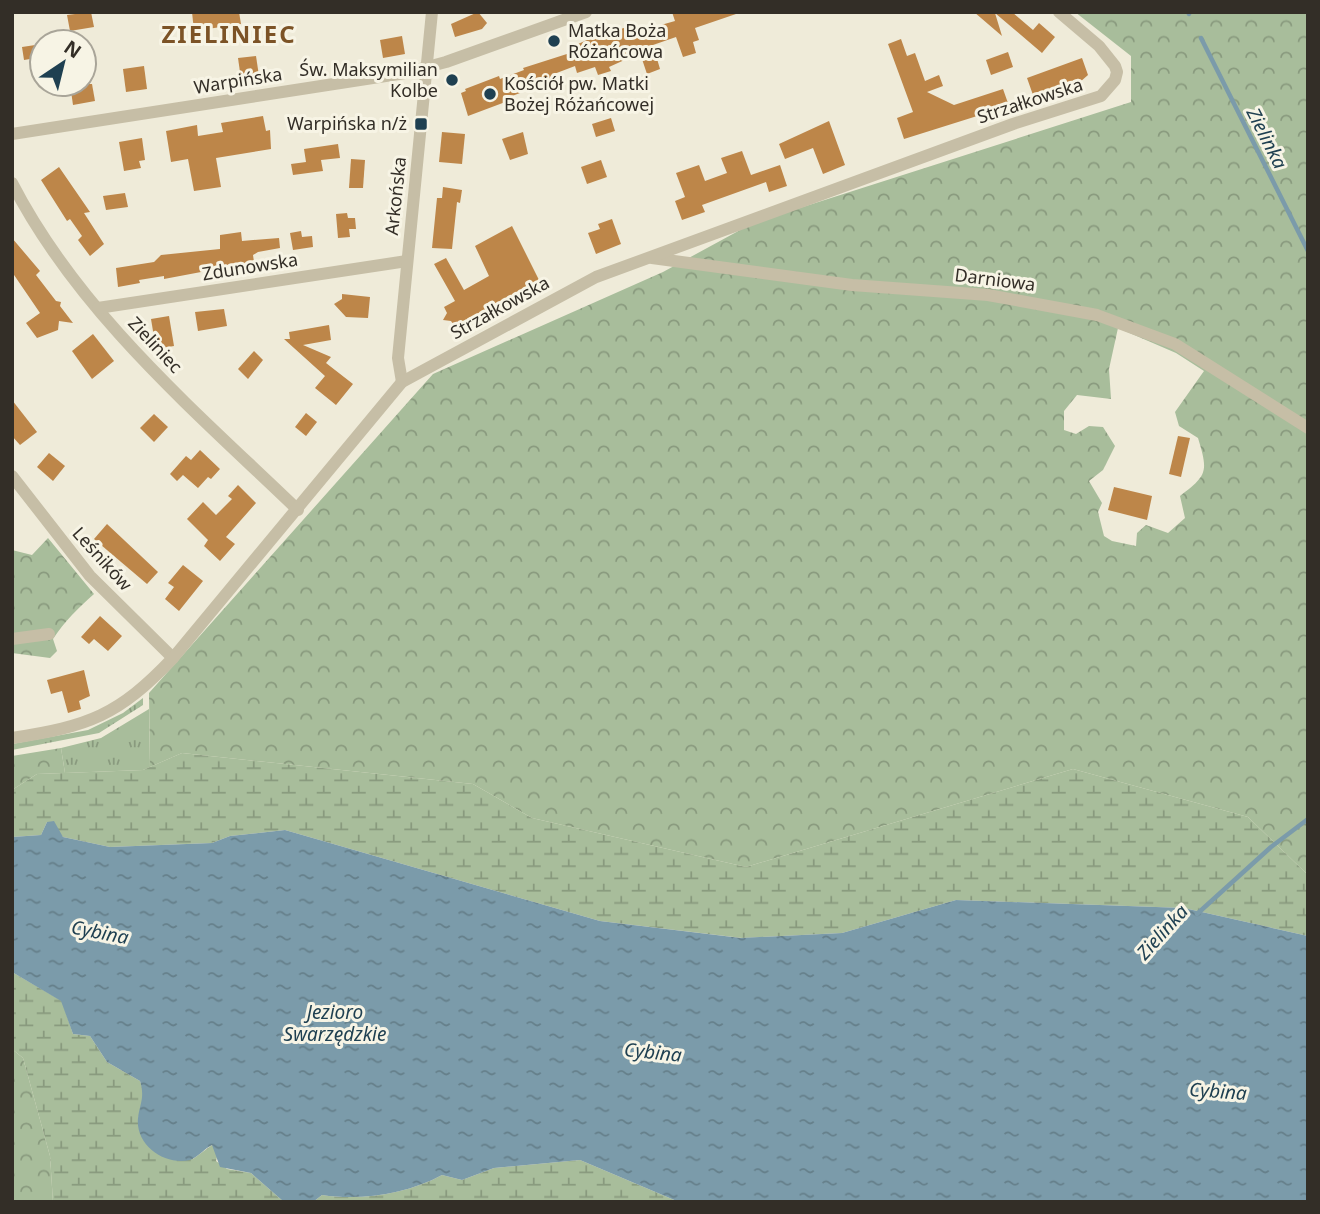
<svg xmlns="http://www.w3.org/2000/svg" width="1320" height="1214" font-family="'Noto Sans',sans-serif">
  <style>
    .grass { fill: url(#grass-tufts) }
    .forest { fill: url(#forest-crowns); fill-rule: evenodd }
    .wetland { fill: url(#wetland-marsh) }
    .water { fill: url(#water-ripples) }
    .lines { fill: none; stroke-linecap: round; stroke-linejoin: round }
    .stream { stroke: #7b9baa; stroke-width: 4.5 }
    .building { fill: #bd8649 }
    .street { stroke: #c6bea6; stroke-width: 12 }
    .poi-dot { fill: #1f4051; stroke: #f7f4e5; stroke-width: 2.5 }
    .labels { text-anchor: middle; stroke-width: 6; stroke-linejoin: round; paint-order: stroke }
    .poi-label { font-size: 18px; fill: #332e27; stroke: #f7f4e5; text-anchor: start }
    .street-label { font-size: 18px; fill: #332e27; stroke: #f7f4e5 }
    .water-label { font-size: 19px; font-style: italic; fill: #1f4051; stroke: #f7f4e5 }
    .district-label { font-size: 24px; font-weight: bold; letter-spacing: 2px; fill: #7c5326; stroke: #f7f4e5 }
  </style>
  <defs>
    <pattern id="grass-tufts" width="24" height="20" patternUnits="userSpaceOnUse" patternTransform="scale(1.75)"><rect width="24" height="20" fill="#a8bd9b"/><path d="M3 7l-1-3M5 7V3M7 7l1-3M15 17l-1-3M17 17v-4M19 17l1-3" fill="none" stroke="#899a7e"/></pattern>
    <pattern id="forest-crowns" width="20" height="18" patternUnits="userSpaceOnUse" patternTransform="scale(1.75)"><rect width="20" height="18" fill="#a8bd9b"/><path d="M2 6a3 3 0 1 1 6 0M12 15a3 3 0 1 1 6 0" fill="none" stroke="#899a7e"/></pattern>
    <pattern id="wetland-marsh" width="20" height="14" patternUnits="userSpaceOnUse" patternTransform="scale(1.75)"><rect width="20" height="14" fill="#a8bd9b"/><path d="M1 5h8M5 5V1M11 12h8M15 12V8" fill="none" stroke="#899a7e"/></pattern>
    <pattern id="water-ripples" width="26" height="14" patternUnits="userSpaceOnUse" patternTransform="scale(1.75)"><rect width="26" height="14" fill="#7b9baa"/><path d="M2 4q2-2 4 0t4 0M15 11q2-2 4 0t4 0" fill="none" stroke="#657f8a"/></pattern>
  </defs>
  <rect width="100%" height="100%" fill="#efebd9"/>
  <!-- grass -->
  <g class="grass">
    <path d="M143 698V705L99 733 12 750V744L88 730 123 713Z"/>
    <path d="M149 709 150 767 143 770 65 773 61 748 101 738Z"/>
  </g>
  <!-- forest -->
  <g class="forest">
    <path d="M1075 12H1308V875L1248 817 1073 769 746 867 532 818 473 784 182 753 150 767 149 693 433 374 663 272 753 223 1131 102V56ZM1118 328 1176 353 1204 371 1175 412 1179 426 1198 438C1208 471 1208 475 1180 496L1185 518 1168 533 1146 525 1137 533 1136 546 1112 541 1104 536 1098 512 1102 503 1089 481 1103 470 1115 446 1103 427 1089 426 1076 434 1064 430V411L1077 395 1111 399 1109 369Z"/>
    <path d="M48 538 94 594C78 608 65 621 53 639L57 651 50 658 12 653V550L32 555Z"/>
    <path d="M61 748 65 773 37 774 12 790V756Z"/>
    <path d="M12 1049 23 1058 50 1156 53 1202H12Z"/>
  </g>
  <!-- wetland -->
  <g class="wetland">
    <path d="M182 753 473 784 532 818 746 867 1073 769 1248 817 1308 875V936L1184 908 956 900 842 933 742 938 600 921 285 830 230 836 212 843 110 847 63 837 47 822 41 835 12 837V790L37 774 143 770Z"/>
    <path d="M12 972 62 1001 73 1034 90 1036 107 1062 140 1081 145 1096 138 1119 193 1159 212 1145 218 1153 216 1161 227 1169 251 1173 284 1202H53L50 1156 23 1058 12 1049Z"/>
    <path d="M580 1160 679 1202H313L322 1195C361 1201 407 1194 442 1175L462 1180 494 1168Z"/>
  </g>
  <!-- water -->
  <path class="water" d="M54 821 63 837 110 847 212 843 230 836 285 830 600 921 741 938 842 933 956 900 1184 908 1308 936V1202H679L580 1160 494 1168 462 1180 442 1175C407 1194 361 1201 322 1195L313 1202H284L251 1173 220 1167 212 1145C204 1149 198 1157 190 1160 165 1166 135 1145 138 1118 140 1103 145 1097 140 1081L107 1062 90 1036 73 1034 61 1001 12 972V837L41 835 47 822Z"/>
  <g class="lines">
    <!-- stream -->
    <g class="stream">
      <path d="M1188 12 1189 14"/>
      <path d="M1201 38 1308 251"/>
      <path d="M1197 914 1271 847 1308 819"/>
    </g>
  </g>
  <!-- building -->
  <g class="building">
    <path d="M91 12 94 27 70 31 67 15Z"/>
    <path d="M192 12H239L241 24 194 31Z"/>
    <path d="M478 12 487 23 482 29 455 37 451 24Z"/>
    <path d="M672 12 736 14 695 28 699 40 693 42 696 53 683 57 676 37 653 45 660 69 647 74 640 53 609 67 611 71 598 75 595 67 577 73 575 66 554 74 555 78 519 91 520 93 507 98 508 101 468 116 461 93 466 91 465 89 499 76 500 79 524 70 523 68 570 53 569 48 587 40 585 35 596 31 598 36 627 27 629 34 675 21Z"/>
    <path d="M974 12H1012L1033 30 1039 23 1055 37 1042 53 995 13 1002 36Z"/>
    <path d="M402 36 405 54 383 58 380 40Z"/>
    <path d="M901 39 907 56 915 53 925 81 939 75 943 86 927 92 954 105 1003 89 1009 106 904 139 897 118 913 112 888 44Z"/>
    <path d="M42 44V57L24 60 22 47Z"/>
    <path d="M1008 52 1013 67 991 75 986 60Z"/>
    <path d="M256 56 259 76 241 79 238 58Z"/>
    <path d="M1082 58 1088 75 1080 82 1071 81 1033 95 1027 78Z"/>
    <path d="M144 66 147 89 126 92 123 69Z"/>
    <path d="M70 84H92L95 101 73 105Z"/>
    <path d="M263 116 266 131 270 130 271 149 216 158 221 187 194 191 188 159 171 162 166 131 197 125 198 136 223 132 221 123Z"/>
    <path d="M611 118 615 131 596 137 592 124Z"/>
    <path d="M829 121 845 165 823 174 813 148 785 159 779 144Z"/>
    <path d="M442 132 465 134 462 164 439 162Z"/>
    <path d="M523 132 528 154 510 160 502 139Z"/>
    <path d="M142 138 145 160 139 161 141 168 124 171 119 142Z"/>
    <path d="M338 144 340 158 321 160 323 171 293 175 291 164 306 162 304 149Z"/>
    <path d="M742 151 751 175 780 165 787 186 769 192 766 182 702 205 705 212 682 220 675 201 685 197 676 173 699 165 705 181 727 173 721 158Z"/>
    <path d="M351 159 365 160 363 188H349Z"/>
    <path d="M601 160 607 177 587 184 581 167Z"/>
    <path d="M59 167 90 212 84 213 104 244 90 256 78 240 82 236 70 219 67 221 41 180Z"/>
    <path d="M443 187 462 190 460 203 457 202 452 249 432 248 437 198H442Z"/>
    <path d="M125 193 128 207 106 210 103 196Z"/>
    <path d="M347 213 348 218H355L356 229H349L350 237 338 238 336 214Z"/>
    <path d="M612 219 621 244 596 254 588 233 600 229 598 224Z"/>
    <path d="M512 226 543 288 531 295 528 288 455 327 451 321 443 320 447 313 444 307 455 301 434 264 446 258 464 290 489 276 475 246Z"/>
    <path d="M301 231 302 237 312 236 313 247 293 250 290 233Z"/>
    <path d="M241 232 242 241 279 238 280 248 258 252 253 255 254 262 164 279V276L139 280 140 283 118 287 116 268 154 262 161 255 220 249V235Z"/>
    <path d="M12 238 40 271 36 275 56 301 61 302 60 306 73 323 59 321 58 330 37 338 26 323 40 313 12 272Z"/>
    <path d="M342 294 370 297 368 318 346 317 334 304 342 299Z"/>
    <path d="M224 309 227 326 198 331 195 312Z"/>
    <path d="M169 316 174 346 156 349 151 319Z"/>
    <path d="M329 325 331 340 303 345 331 357 326 363 353 384 336 405 315 388 325 376 284 339H290L289 332Z"/>
    <path d="M93 334 114 361 92 379 72 351Z"/>
    <path d="M254 351 263 360 248 379 238 369Z"/>
    <path d="M12 400 37 432 20 445 12 436Z"/>
    <path d="M306 413 317 422 306 436 295 427Z"/>
    <path d="M154 414 168 427 154 442 140 428Z"/>
    <path d="M1178 436 1190 438 1181 477 1169 474Z"/>
    <path d="M200 450 220 469 211 479 208 477 198 488 183 475 177 481 170 474 186 456 191 460Z"/>
    <path d="M49 453 65 466 53 481 37 467Z"/>
    <path d="M238 485 256 503 226 537 235 544 220 561 204 546 208 540 187 519 203 502 216 515 232 499 228 496Z"/>
    <path d="M1114 487 1152 496 1147 520 1108 510Z"/>
    <path d="M107 524 158 572 147 584 94 539Z"/>
    <path d="M183 565 203 581 179 611 165 599 174 587 168 583Z"/>
    <path d="M100 616 122 636 108 651 94 639 89 644 81 637Z"/>
    <path d="M84 670 90 696 79 701 81 709 68 713 62 691 51 694 47 680Z"/>
  </g>
  <g class="lines">
    <!-- street -->
    <g class="street">
      <path d="M12 134 405 73 446 62 586 12"/>
      <path d="M12 183C79 313 194 410 298 510"/>
      <path d="M652 258 852 285 988 295 1097 315 1175 344 1308 428"/>
      <path d="M98 308 407 261"/>
      <path d="M402 382 398 358 432 12"/>
      <path d="M12 476 90 576 173 658"/>
      <path d="M12 639 49 634"/>
      <path d="M12 738C89 726 118 716 173 658L402 382 596 277 1013 124 1101 96 1115 80 1117 72 1115 66 1099 46 1059 12"/>
    </g>
  </g>
  <!-- markers -->
  <g class="poi-dot">
    <circle cx="554" cy="41" r="7"/>
    <circle cx="452" cy="80" r="7"/>
    <circle cx="490" cy="94" r="7"/>
    <rect x="414" y="117" width="14" height="14" rx="3.5"/>
  </g>
  <g class="labels">
    <!-- poi labels -->
    <g class="poi-label">
      <text x="568" y="37">Matka Boża<tspan x="568" dy="21">Różańcowa</tspan></text>
      <text x="438" y="76" text-anchor="end">Św. Maksymilian<tspan x="438" dy="21">Kolbe</tspan></text>
      <text x="504" y="90">Kościół pw. Matki<tspan x="504" dy="21">Bożej Różańcowej</tspan></text>
      <text x="407" y="130" text-anchor="end">Warpińska n/ż</text>
    </g>
    <!-- street labels -->
    <g class="street-label">
      <text transform="translate(238 81) rotate(-9)" y="6">Warpińska</text>
      <text transform="translate(1030 101) rotate(-18)" y="6">Strzałkowska</text>
      <text transform="translate(396 196) rotate(-84)" y="6">Arkońska</text>
      <text transform="translate(250 267) rotate(-9)" y="6">Zdunowska</text>
      <text transform="translate(995 280) rotate(7)" y="6">Darniowa</text>
      <text transform="translate(500 308) rotate(-29)" y="6">Strzałkowska</text>
      <text transform="translate(155 345) rotate(47)" y="6">Zieliniec</text>
      <text transform="translate(102 559) rotate(48)" y="6">Leśników</text>
    </g>
    <!-- water labels -->
    <g class="water-label">
      <text transform="translate(1267 138) rotate(63)" y="7">Zielinka</text>
      <text transform="translate(100 932) rotate(11)" y="7">Cybina</text>
      <text transform="translate(1162 932) rotate(-48)" y="7">Zielinka</text>
      <text x="335" y="1019">Jezioro<tspan x="335" dy="22">Swarzędzkie</tspan></text>
      <text transform="translate(653 1052) rotate(6)" y="7">Cybina</text>
      <text transform="translate(1218 1091) rotate(4)" y="7">Cybina</text>
    </g>
    <!-- district labels -->
    <g class="district-label">
      <text x="229" y="43">ZIELINIEC</text>
    </g>
  </g>
  <!-- border -->
  <rect width="1320" height="1214" fill="none" stroke="#332e27" stroke-width="28"/>
  <!-- north arrow -->
  <g transform="translate(63 63) rotate(35)"><circle r="33" fill="#f7f4e5" stroke="#a9a599" stroke-width="2"/>
  <path d="M0-5L12 26L0 18L-12 26Z" fill="#1f4051"/>
  <text y="-10" font-size="19" font-weight="bold" text-anchor="middle" fill="#332e27">N</text>
  </g>
</svg>
